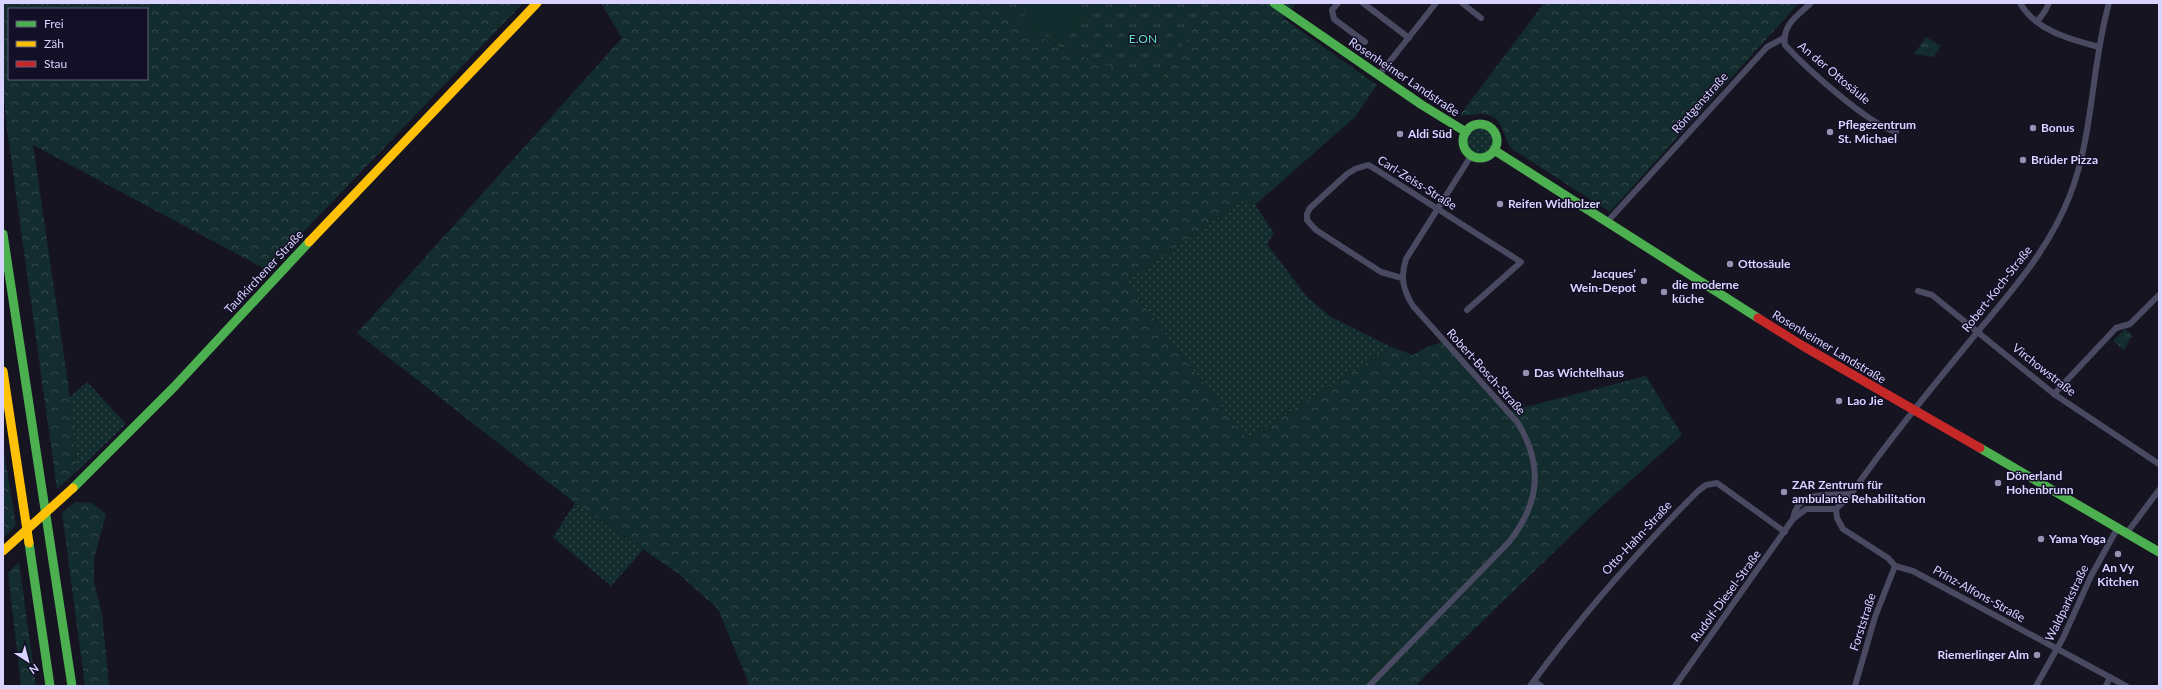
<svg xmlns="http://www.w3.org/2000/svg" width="2162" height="689" font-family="Lato,sans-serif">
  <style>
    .grass { fill: url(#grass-dots) }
    .forest { fill: url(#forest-crowns); fill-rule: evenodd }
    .park { fill: url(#park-tufts) }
    .pitch { fill: #132c2d }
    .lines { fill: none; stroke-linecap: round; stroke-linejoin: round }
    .street { stroke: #4a4962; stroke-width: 6 }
    .fast { stroke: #4caf50; stroke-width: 9 }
    .slow { stroke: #ffc107; stroke-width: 9 }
    .jam { stroke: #c62828; stroke-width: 9 }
    .slow-bridge { stroke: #ffc107; stroke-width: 9 }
    .poi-dot { fill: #9591b1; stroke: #130f26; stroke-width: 1.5 }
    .labels { text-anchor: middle; stroke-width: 3; stroke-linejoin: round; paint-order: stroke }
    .park-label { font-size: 12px; fill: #5fe0c0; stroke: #130f26 }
    .street-label { font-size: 12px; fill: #d9d4ff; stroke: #130f26 }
    .poi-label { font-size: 12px; font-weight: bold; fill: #d9d4ff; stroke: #130f26; text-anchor: start }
  </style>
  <defs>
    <pattern id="grass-dots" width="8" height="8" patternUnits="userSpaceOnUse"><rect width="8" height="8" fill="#132c2d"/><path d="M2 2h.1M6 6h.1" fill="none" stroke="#354a4c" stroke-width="1.8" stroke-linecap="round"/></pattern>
    <pattern id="forest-crowns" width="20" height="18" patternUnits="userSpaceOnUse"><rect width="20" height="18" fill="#132c2d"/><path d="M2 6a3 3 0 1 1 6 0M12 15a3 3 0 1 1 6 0" fill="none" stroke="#354a4c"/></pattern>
    <pattern id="park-tufts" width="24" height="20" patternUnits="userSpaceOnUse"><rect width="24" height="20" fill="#132c2d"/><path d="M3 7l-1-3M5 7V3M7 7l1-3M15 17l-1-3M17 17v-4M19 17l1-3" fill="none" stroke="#354a4c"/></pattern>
  </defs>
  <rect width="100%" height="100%" fill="#161421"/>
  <!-- grass -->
  <g class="grass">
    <circle cx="1480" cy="141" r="13"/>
    <path d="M1244 200 1255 205 1274 233 1267 244 1307 297 1331 317 1391 347 1247 439 1125 282Z"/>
    <path d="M87 382 126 424 77 471 70 397Z"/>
    <path d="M575 503 643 550 611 586 553 537Z"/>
  </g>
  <!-- forest -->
  <g class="forest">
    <path d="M3 3H523L267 270 33 145 70 397 77 471 57 489 6 122 3 86ZM9 9H147V79H9Z"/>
    <path d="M601 3H999L1015 24 1066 50 1158 84 1210 3H1297L1283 18 1377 85 1355 117 1255 205 1244 200 1125 282 1247 439 1391 347 1413 355 1427 347 1442 342 1506 412 1646 376 1682 435 1603 505 1415 686H748L747 679 718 609 679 574 575 503 357 333 622 38Z"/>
    <path d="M1544 3H1799L1610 212 1512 149C1501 137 1506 117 1484 114 1476 113 1468 117 1460 115Z"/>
    <path d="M3 446 16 525 3 539Z"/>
    <path d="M75 502 92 503 106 514 94 559V582L102 614 109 686H85L62 513Z"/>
    <path d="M19 562 36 686H21L8 573Z"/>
  </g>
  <!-- park -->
  <g class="park">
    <path d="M999 3H1210L1158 84 1066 50 1015 24Z"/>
    <path d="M1926 37 1941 46 1933 57 1914 54Z"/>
    <path d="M2125 329 2132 336 2124 350 2113 341Z"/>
  </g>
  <!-- pitch -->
  <path class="pitch" d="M1032 3H1075L1086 10 1064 45 1022 19Z"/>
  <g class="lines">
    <!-- street -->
    <g class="street">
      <path d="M1338 3 1332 10 1334 19 1365 42"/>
      <path d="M1363 3 1409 38"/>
      <path d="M1462 3 1481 18"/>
      <path d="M1811 3C1797 16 1782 25 1785 45 1806 68 1868 124 1896 132"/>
      <path d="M2020 3C2036 31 2070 39 2099 47"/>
      <path d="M2037 22 2045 11 2049 3"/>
      <path d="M1379 75 1436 3"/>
      <path d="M1607 222 1767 47 1784 38"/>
      <path d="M1402 278 1381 272 1316 230 1307 220V214L1310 208 1347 174 1355 169 1368 165 1372 167 1521 262 1467 310"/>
      <path d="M1918 291 1932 295 2054 394 2159 464"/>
      <path d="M2054 394 2116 328 2130 324 2159 295"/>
      <path d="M1836 509 1851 494C1888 441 1929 391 1970 341 2008 295 2048 252 2070 195 2094 133 2091 66 2109 3"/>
      <path d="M1836 509 1837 518 1843 529 1888 558 1895 566 1913 571 2126 686"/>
      <path d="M1793 519C1798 489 1827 496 1851 494"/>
      <path d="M2126 534 2159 490"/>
      <path d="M1534 681 1541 686"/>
      <path d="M1369 686 1509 542C1539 504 1544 466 1518 423L1413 306C1403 290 1400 277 1406 259L1471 156"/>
      <path d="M1530 686C1581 616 1637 552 1698 491L1706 485 1717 483 1785 532"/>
      <path d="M1675 686 1793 519 1806 509H1836"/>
      <path d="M1855 686 1875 617 1895 566"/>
      <path d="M2036 686 2063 638 2091 576 2117 529"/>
      <path d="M2106 686 2110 677"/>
    </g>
    <!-- fast -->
    <g class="fast">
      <path d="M1274 3 1422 105 1466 132"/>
      <circle cx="1480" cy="141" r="17"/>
      <path d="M1494 150 1758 318"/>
      <path d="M3 234 72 686"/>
      <path d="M1980 448 2159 552"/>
      <path d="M73 488 174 387 309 242"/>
      <path d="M29 543 50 686"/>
    </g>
    <!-- slow -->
    <g class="slow">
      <path d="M309 242 537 3"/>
      <path d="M3 371 29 543"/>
    </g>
    <!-- jam -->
    <path class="jam" d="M1758 318 1803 346 1980 448"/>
    <!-- slow-bridge -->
    <path class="slow-bridge" d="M3 551 73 488"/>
  </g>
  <!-- markers -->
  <g class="poi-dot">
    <circle cx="2033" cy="128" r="4"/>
    <circle cx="1830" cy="132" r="4"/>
    <circle cx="1400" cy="134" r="4"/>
    <circle cx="2023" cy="160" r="4"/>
    <circle cx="1500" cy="204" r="4"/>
    <circle cx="1730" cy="264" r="4"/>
    <circle cx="1644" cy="281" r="4"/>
    <circle cx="1664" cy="292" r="4"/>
    <circle cx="1526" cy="373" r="4"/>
    <circle cx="1839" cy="401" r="4"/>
    <circle cx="1998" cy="483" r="4"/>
    <circle cx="1784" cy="492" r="4"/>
    <circle cx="2041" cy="539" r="4"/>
    <circle cx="2118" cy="554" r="4"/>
    <circle cx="2037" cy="655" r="4"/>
  </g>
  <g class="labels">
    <!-- park labels -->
    <g class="park-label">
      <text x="1143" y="43">E.ON</text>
    </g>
    <!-- street labels -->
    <g class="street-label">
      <text transform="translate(1834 73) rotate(40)" y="4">An der Ottosäule</text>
      <text transform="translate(1404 77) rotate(34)" y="4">Rosenheimer Landstraße</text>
      <text transform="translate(1700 103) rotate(-48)" y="4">Röntgenstraße</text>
      <text transform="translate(1417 183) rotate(32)" y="4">Carl-Zeiss-Straße</text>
      <text transform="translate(264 272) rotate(-47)" y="4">Taufkirchener Straße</text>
      <text transform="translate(1997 289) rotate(-52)" y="4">Robert-Koch-Straße</text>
      <text transform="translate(1829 347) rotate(31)" y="4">Rosenheimer Landstraße</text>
      <text transform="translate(2044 370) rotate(38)" y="4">Virchowstraße</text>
      <text transform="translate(1486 372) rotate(48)" y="4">Robert-Bosch-Straße</text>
      <text transform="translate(1637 538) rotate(-47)" y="4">Otto-Hahn-Straße</text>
      <text transform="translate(1979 594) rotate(29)" y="4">Prinz-Alfons-Straße</text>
      <text transform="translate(1726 596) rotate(-54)" y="4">Rudolf-Diesel-Straße</text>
      <text transform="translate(2067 603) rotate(-64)" y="4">Waldparkstraße</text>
      <text transform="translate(1863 622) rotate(-72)" y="4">Forststraße</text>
    </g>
    <!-- poi labels -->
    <g class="poi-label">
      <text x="1838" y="129">Pflegezentrum<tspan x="1838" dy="14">St. Michael</tspan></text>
      <text x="2041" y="132">Bonus</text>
      <text x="1408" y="138">Aldi Süd</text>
      <text x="2031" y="164">Brüder Pizza</text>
      <text x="1508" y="208">Reifen Widholzer</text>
      <text x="1738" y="268">Ottosäule</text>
      <text x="1636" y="278" text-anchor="end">Jacques’<tspan x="1636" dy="14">Wein-Depot</tspan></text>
      <text x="1672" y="289">die moderne<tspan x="1672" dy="14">küche</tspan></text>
      <text x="1534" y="377">Das Wichtelhaus</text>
      <text x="1847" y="405">Lao Jie</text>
      <text x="2006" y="480">Dönerland<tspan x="2006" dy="14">Hohenbrunn</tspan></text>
      <text x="1792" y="489">ZAR Zentrum für<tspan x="1792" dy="14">ambulante Rehabilitation</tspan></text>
      <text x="2049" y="543">Yama Yoga</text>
      <text x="2118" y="572" text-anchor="middle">An Vy<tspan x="2118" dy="14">Kitchen</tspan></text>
      <text x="2029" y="659" text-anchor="end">Riemerlinger Alm</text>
    </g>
  </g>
  <!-- border -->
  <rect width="2162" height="689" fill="none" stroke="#d9d4ff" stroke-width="8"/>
  <!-- legend -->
  <rect x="8" y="8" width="140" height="72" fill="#130f26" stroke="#625e7d"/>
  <rect x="16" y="21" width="20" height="6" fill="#4caf50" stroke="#625e7d"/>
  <text x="44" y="28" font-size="12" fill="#d9d4ff">Frei</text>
  <rect x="16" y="41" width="20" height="6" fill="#ffc107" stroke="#625e7d"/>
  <text x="44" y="48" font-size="12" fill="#d9d4ff">Zäh</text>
  <rect x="16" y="61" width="20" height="6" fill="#c62828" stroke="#625e7d"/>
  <text x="44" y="68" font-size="12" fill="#d9d4ff">Stau</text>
  <!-- north arrow -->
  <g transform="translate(28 661) rotate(144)" stroke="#130f26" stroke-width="3" paint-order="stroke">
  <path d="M0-3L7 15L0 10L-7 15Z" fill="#d9d4ff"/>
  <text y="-6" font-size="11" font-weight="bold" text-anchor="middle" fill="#d9d4ff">N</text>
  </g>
</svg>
